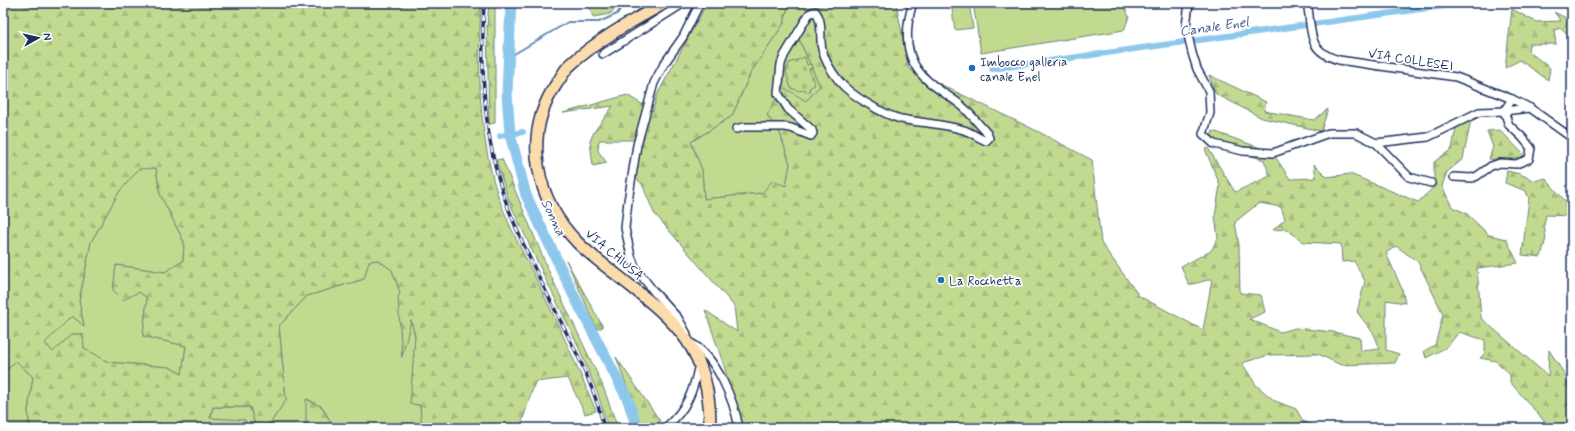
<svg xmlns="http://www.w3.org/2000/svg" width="1575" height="431" font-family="Mynerve,sans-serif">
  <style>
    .grass { fill: #c2da90; stroke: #6e8477 }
    .forest { fill: url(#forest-firs); stroke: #6e8477; fill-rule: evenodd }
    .cemetery { fill: url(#cemetery-stones); stroke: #6e8477 }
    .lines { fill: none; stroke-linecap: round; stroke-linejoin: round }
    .stream { stroke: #5f8bb3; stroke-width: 2 }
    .canal { stroke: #8dc8ec; stroke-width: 6 }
    .river { stroke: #8dc8ec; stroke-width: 11 }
    .minor-casing { stroke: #1b2f5e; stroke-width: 10 }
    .primary-casing { stroke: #1b2f5e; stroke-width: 14 }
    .minor { stroke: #fff; stroke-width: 7 }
    .primary { stroke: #fcdcac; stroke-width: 11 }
    .rail-casing { stroke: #1b2f5e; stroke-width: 3.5 }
    .rail { stroke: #fff; stroke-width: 2; stroke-dasharray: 6; stroke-linecap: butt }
    .poi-dot { fill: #1f6fb2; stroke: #fff; stroke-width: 1.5 }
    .labels { text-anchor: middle; stroke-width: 3.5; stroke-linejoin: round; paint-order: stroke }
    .street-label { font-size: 13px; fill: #1b2f5e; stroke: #fff }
    .poi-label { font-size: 13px; fill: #1b2f5e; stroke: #fff; text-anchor: start }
    .water-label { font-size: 14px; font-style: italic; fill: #3d5d89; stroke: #fff }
  </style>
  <defs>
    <pattern id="forest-firs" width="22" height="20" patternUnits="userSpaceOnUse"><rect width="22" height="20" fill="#c2da90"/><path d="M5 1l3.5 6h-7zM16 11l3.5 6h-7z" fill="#a6bb7f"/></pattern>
    <pattern id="cemetery-stones" width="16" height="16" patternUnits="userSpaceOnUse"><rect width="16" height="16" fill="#c2da90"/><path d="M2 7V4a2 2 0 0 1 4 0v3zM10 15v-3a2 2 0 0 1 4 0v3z" fill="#a6bb7f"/></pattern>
  </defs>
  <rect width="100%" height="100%" fill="#fff"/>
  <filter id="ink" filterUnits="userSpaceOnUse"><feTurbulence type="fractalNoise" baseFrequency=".025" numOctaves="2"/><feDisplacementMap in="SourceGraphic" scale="8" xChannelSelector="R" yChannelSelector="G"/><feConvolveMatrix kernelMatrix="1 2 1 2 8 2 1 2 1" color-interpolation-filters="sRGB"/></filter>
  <g filter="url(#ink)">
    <!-- grass -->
    <g class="grass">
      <path d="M789 3 820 4 799 39 820 86 806 101 767 115 780 133 790 164 786 186 762 193 704 199 702 170 691 142 732 116 751 72 784 23Z"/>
      <path d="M951 3H969L973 28 955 30Z"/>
      <path d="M973 3H1123L1129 17 1124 30 981 53Z"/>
      <path d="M139 168H156L160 194 184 242 183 261 165 272 117 265 139 292 147 298 143 336 186 346 182 374 169 367 108 362 84 348 82 334H72L53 352 45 343 72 316 84 325 79 302 91 242 119 192Z"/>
      <path d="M378 260 392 270 400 292 402 356 411 319 415 336 411 404 420 405 422 428H372L359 424 357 428H334L322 407 307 399 306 428H267L286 400 279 326 307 296 364 279 369 261Z"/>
      <path d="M16 361 33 377 28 411 30 428H3V373Z"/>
      <path d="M213 407H250L256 428H247L245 420 210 419Z"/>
    </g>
    <!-- forest -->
    <g class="forest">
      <path d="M3 3H481C478 57 478 113 490 166 498 207 519 244 537 281 558 324 578 367 596 411L585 414 568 378 535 382 520 428H422L420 405 410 404 415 336 411 320 402 357 398 298 400 292 392 270 378 260 369 261 364 279 307 296 279 326 286 400 267 428H256L250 407H213L210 418 245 420 247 428H30L28 411 33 377 16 361 3 373ZM156 168 160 194 184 242 183 261 165 272 116 265 113 290 123 300 139 292 147 298 143 336 186 346 182 374 169 367 108 362 84 348 83 334H72L53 352 45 343 72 316 84 326 79 301 91 242 119 192 139 169Z"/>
      <path d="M489 3H495V123L489 124 487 26Z"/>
      <path d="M587 3H619L610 14 593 17Z"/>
      <path d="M707 3H789L784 23 751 72 732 116 691 142 702 170 704 199 762 193 772 181 786 186 790 164 780 133 767 115 783 87 806 101 820 86 799 39 820 4 819 3H896L909 69 1037 131 1092 160 1101 243 1139 296 1203 330 1212 279 1189 285 1181 266 1211 251 1218 238 1215 216 1220 185 1205 149 1208 148 1235 192 1270 176 1264 160 1210 142 1213 131 1272 152 1290 179 1316 178 1314 164 1327 177 1350 174 1418 202 1434 187V162L1452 149 1456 128 1471 120 1463 159 1447 172 1442 186 1452 207 1466 213 1489 235 1506 239 1518 263 1477 268 1481 318 1548 376 1549 350 1565 375 1572 397V428H1550L1510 382V375L1496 361 1480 358 1485 353V340L1459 332 1447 347 1426 358 1424 351 1435 345 1443 314 1418 262 1396 246 1386 253 1402 289 1405 303 1386 300V350L1399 354 1395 363 1341 365 1318 354 1269 355 1242 363 1256 385 1275 401 1296 409 1303 421 1319 428H738L725 369 705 310 737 332 734 306 654 213 642 184 635 177 636 140H599L598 151 607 163 593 166 590 141 594 132 613 106 563 113 627 95 653 111 657 95ZM1259 203 1281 207 1285 219 1273 230 1287 229 1303 242 1341 244 1342 262 1354 261 1365 281 1357 312 1374 334 1380 349 1361 351 1360 338 1333 332 1296 328 1280 332 1249 319 1265 312 1261 295 1240 293 1239 245 1235 222Z"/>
      <path d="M1512 9 1536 22 1561 21 1554 12 1572 21V45L1571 37 1561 28 1554 30 1556 44H1529L1528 51 1550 68 1548 80 1520 60 1505 68Z"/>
      <path d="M1209 75 1266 102 1264 111 1314 120 1328 109 1321 131 1262 118 1216 94Z"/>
      <path d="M1500 130 1524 155 1522 162 1489 159 1493 147 1487 131Z"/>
      <path d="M502 159 550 274 602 384 618 428H608L598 394 576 341 545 278 509 201 496 160Z"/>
      <path d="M1507 171 1520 174 1535 181 1545 178 1566 202 1570 216 1546 215 1544 225 1546 238 1541 257 1522 255 1529 199 1526 191 1505 183Z"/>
      <path d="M566 260 603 327 597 329Z"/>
      <path d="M616 357 660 421 650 428H642Z"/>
      <path d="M306 399 322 407 334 428H306Z"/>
    </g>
    <!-- cemetery -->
    <path class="cemetery" d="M805 57 807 65 811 64 812 68 809 69 815 85 809 88 810 91 807 93 805 89 800 91 791 88 786 72 789 63Z"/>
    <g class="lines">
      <!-- stream -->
      <path class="stream" d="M509 57 568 22H599L617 14 624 3"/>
      <!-- canal -->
      <g class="canal">
        <path d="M1564 3 1572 8"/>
        <path d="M992 69 1464 3"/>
        <path d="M500 136 523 132"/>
      </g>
      <!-- river -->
      <path class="river" d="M511 3 507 94 510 134 526 195 573 294 628 400 637 428"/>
      <!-- minor casing -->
      <g class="minor-casing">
        <g id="minor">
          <path d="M1189 3 1186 26 1192 53 1197 69 1209 91 1210 113 1203 134 1214 144 1243 151 1273 153 1329 133H1356L1376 143 1428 137 1479 112 1504 111 1530 108"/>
          <path d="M1307 3C1313 30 1305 51 1339 60L1456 77 1512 99 1530 108 1572 138"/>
          <path d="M603 54 684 3"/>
          <path d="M736 129 744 127H785L791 128 811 136 813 133 812 130 788 109 778 93 781 64 784 56 809 14 815 11C824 21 819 37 822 49 825 62 831 71 839 81 850 95 884 115 901 119 922 123 944 124 964 130 972 133 979 138 986 141L989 138 987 133C979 125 971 114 962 106 951 97 938 90 927 80 904 60 904 30 913 3"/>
          <path d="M1376 143 1409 177 1431 183"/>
          <path d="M1454 177 1472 178 1477 176 1491 166 1500 163 1516 164 1529 159 1531 148 1522 137 1509 125 1504 111 1512 99"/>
          <path d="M687 334 678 318 655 293 636 269 631 256 625 228 628 201 637 145 654 83 664 64 683 37 700 3"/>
          <path d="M691 343C717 357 734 401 739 428"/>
          <path d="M665 428C687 409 693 393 699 364"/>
        </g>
      </g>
      <!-- primary casing -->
      <g class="primary-casing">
        <path id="primary" d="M665 3C632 21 597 40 569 66 564 71 561 78 557 83 521 136 536 200 578 243 587 252 598 260 608 268 669 317 711 342 710 428"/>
      </g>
      <!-- minor -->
      <use href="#minor" class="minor"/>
      <!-- primary -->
      <use href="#primary" class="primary"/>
      <!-- rail casing -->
      <g class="rail-casing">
        <path id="rail" d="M484 3C480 77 484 152 513 220 529 260 550 299 569 338 584 367 597 396 604 428"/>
      </g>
      <!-- rail -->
      <use href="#rail" class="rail"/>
    </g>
  </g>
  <!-- markers -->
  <g class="poi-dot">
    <circle cx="972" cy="68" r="4"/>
    <circle cx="941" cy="280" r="4"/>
  </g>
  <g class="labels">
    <!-- street labels -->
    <g class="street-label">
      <text transform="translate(1411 59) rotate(9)" y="5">VIA COLLESEI</text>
      <text transform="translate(615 254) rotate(40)" y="5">VIA CHIUSA</text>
    </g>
    <!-- poi labels -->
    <g class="poi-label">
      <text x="980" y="66">Imbocco galleria<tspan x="980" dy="15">canale Enel</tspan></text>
      <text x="949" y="285">La Rocchetta</text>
    </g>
    <!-- water labels -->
    <g class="water-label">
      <text transform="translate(1214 26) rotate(-8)" y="5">Canale Enel</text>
      <text transform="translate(554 217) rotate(64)" y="5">Sonna</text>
    </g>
  </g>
  <!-- margin -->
  <rect width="1575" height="431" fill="none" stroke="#fff" stroke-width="16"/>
  <rect x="8" y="8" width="1559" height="415" fill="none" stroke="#1b2f5e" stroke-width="1.5" filter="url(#ink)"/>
  <!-- north arrow -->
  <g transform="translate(38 38) rotate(82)" stroke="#ffffff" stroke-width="3" paint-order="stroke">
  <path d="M0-3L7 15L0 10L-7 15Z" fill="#1b2f5e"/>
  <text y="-6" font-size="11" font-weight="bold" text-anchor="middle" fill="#1b2f5e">N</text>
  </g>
</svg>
